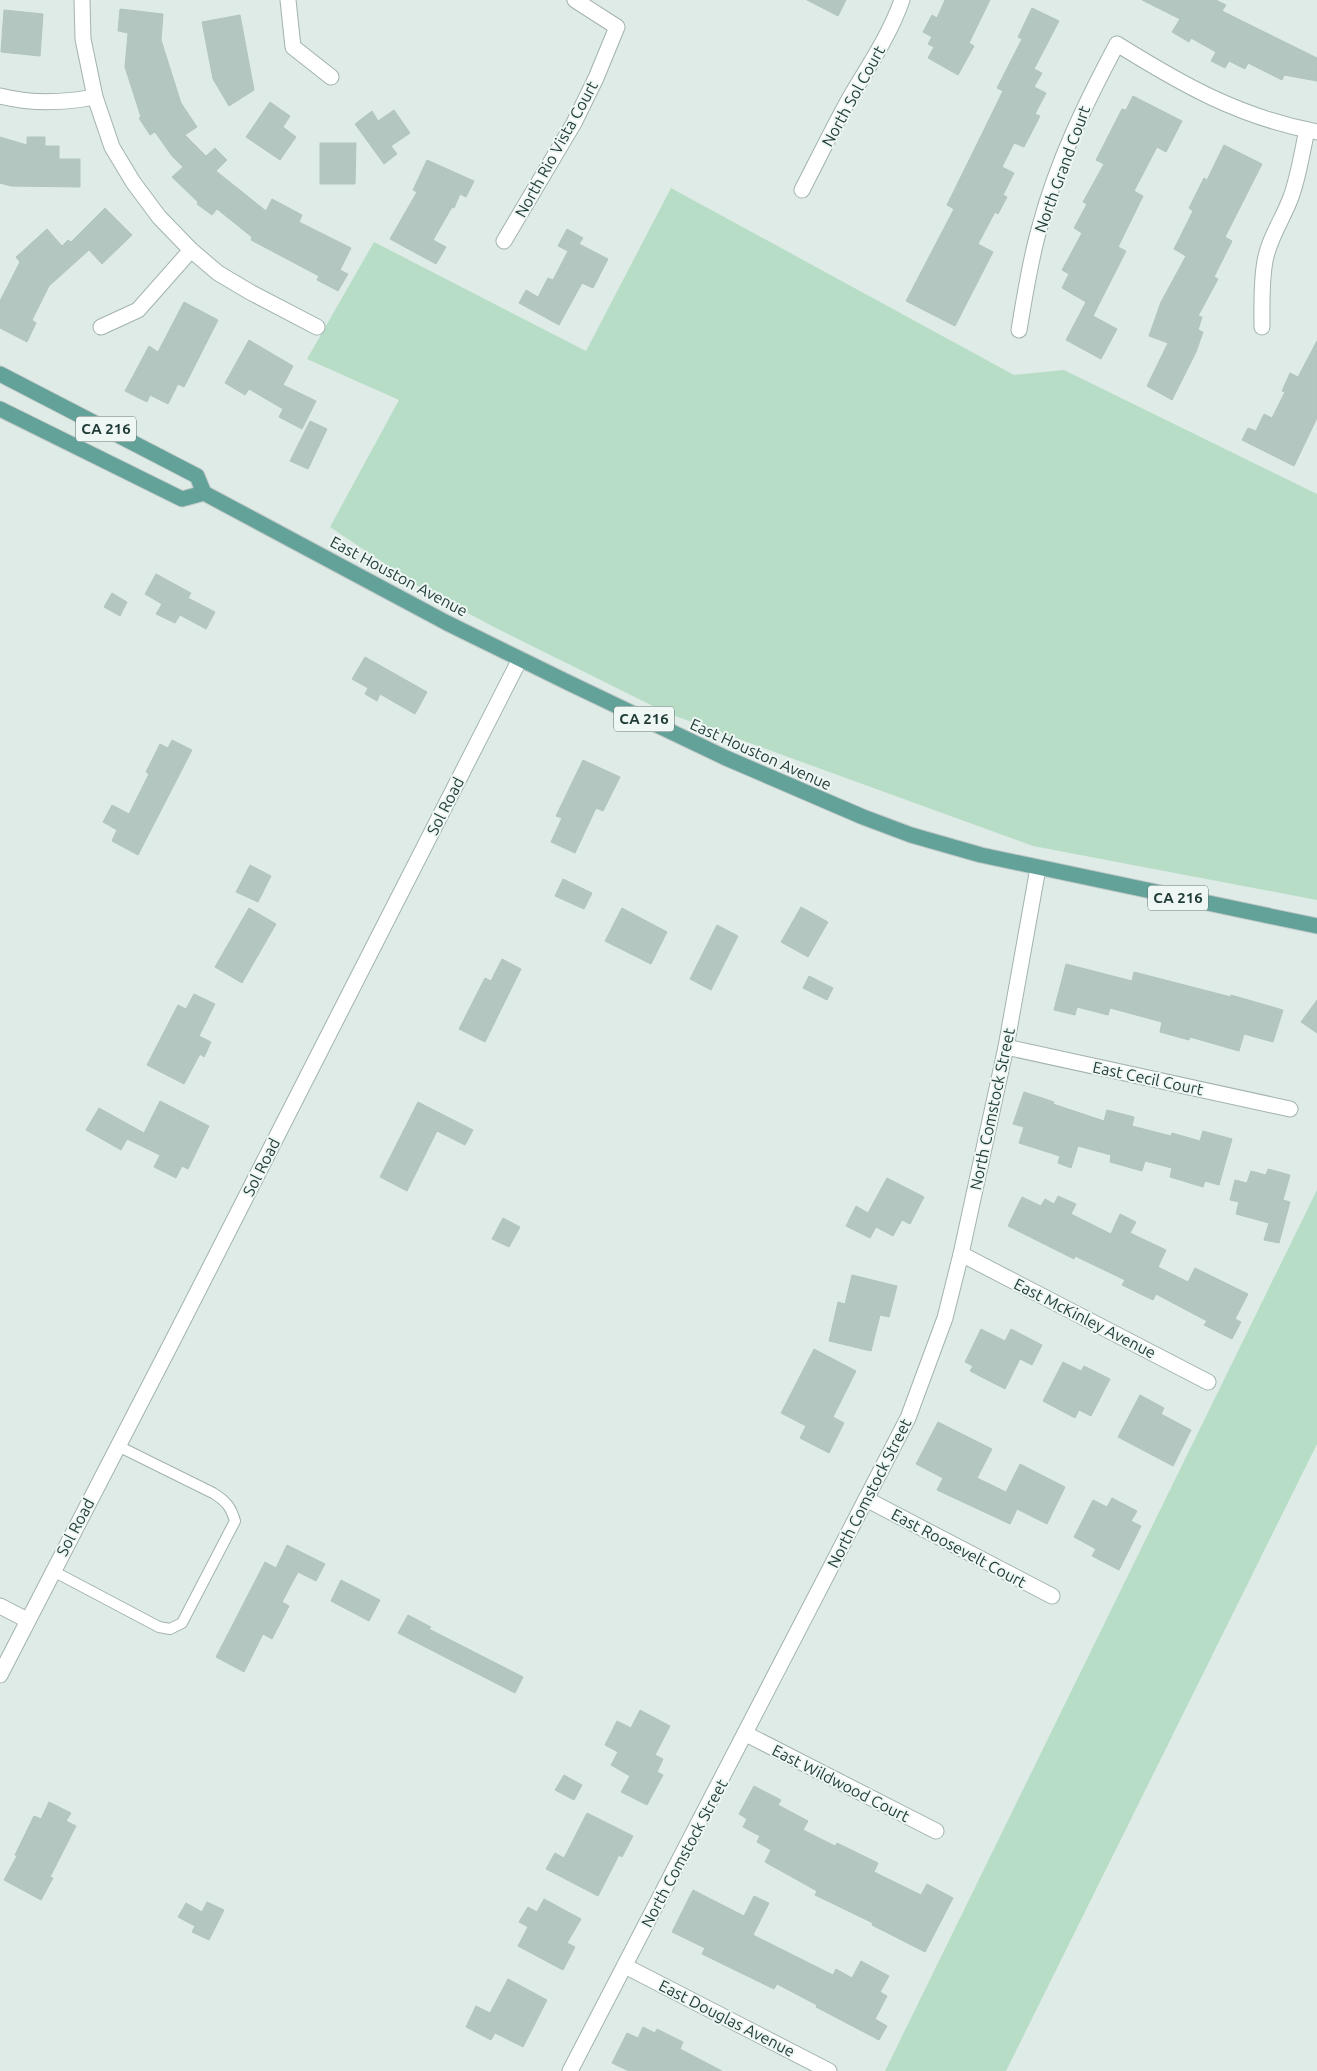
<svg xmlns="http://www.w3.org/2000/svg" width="1317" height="2071" font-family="Ubuntu,sans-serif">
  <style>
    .green { fill: #b7ddc6 }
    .building { fill: #b4c6c0; stroke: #b1c5bf }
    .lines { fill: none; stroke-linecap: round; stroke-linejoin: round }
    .service-casing { stroke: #a2b3af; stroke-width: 12 }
    .minor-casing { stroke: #a2b3af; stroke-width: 17 }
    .primary-casing { stroke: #c0c8c7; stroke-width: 17 }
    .service { stroke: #fff; stroke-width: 10 }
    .minor { stroke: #fff; stroke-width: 15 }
    .primary { stroke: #62a299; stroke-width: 15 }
    .labels { text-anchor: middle; stroke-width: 4; stroke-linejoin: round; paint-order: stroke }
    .shield { fill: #eff7f4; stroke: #5d7370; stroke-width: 1 }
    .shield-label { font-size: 15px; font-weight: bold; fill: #1f3b37 }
    .street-label { font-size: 16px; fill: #1f3b37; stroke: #eff7f4 }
  </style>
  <rect width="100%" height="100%" fill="#dfebe7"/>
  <!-- green -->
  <g class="green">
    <path d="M671 188 1014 375 1064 370 1317 494V900L1033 846 667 713 498 629 424 590 330 527 399 400 307 359 374 242 586 351Z"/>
    <path d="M1317 1190V1444L1006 2071H885Z"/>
  </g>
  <!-- building -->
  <g class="building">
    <path d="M807 0H846L838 16Z"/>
    <path d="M945 0H990L969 43 974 46 958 75 928 58 934 47 928 44 932 37 923 32 932 15 937 18Z"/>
    <path d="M1142 0H1216L1226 5 1222 11 1317 58V81L1284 75 1282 80 1248 63 1245 69 1229 61 1225 68 1211 61 1216 52 1191 38 1189 42 1172 32 1180 19Z"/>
    <path d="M1032 8 1059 21 1034 69 1042 73 1034 87 1046 93 1035 114 1040 116 1024 147 1014 143 1002 167 1014 173 1003 195 1007 197 998 214 995 212 978 244 993 252 955 326 906 301 954 209 947 205 1003 91 997 88 1022 39 1018 37Z"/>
    <path d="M120 9 163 14 161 40 181 103 197 127 185 135 206 156 215 148 227 160 216 171 266 211 272 199 302 215 299 222 351 248 340 270 348 274 338 291 317 280 319 276 251 240 252 237 217 209 212 215 197 204 198 202 172 177 183 167 172 156 155 132 150 135 139 118 141 117 125 67 128 33 118 31Z"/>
    <path d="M4 10 43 14 40 56 1 52Z"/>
    <path d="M240 15 254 90 229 106 213 79 202 22Z"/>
    <path d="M1133 96 1182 121 1166 152 1157 147 1134 191 1143 196 1118 247 1126 251 1093 316 1117 329 1101 359 1066 340 1086 302 1062 288 1069 274 1062 270 1082 233 1074 228 1087 204 1083 202 1104 164 1096 160 1122 109 1126 110Z"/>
    <path d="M270 102 290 116 283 127 296 137 280 160 246 137Z"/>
    <path d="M394 110 410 133 391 146 397 154 384 164 355 124 372 111 378 121Z"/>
    <path d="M0 137 27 145V137H45V146H59V159H80V187L11 186 0 183Z"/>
    <path d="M320 143H356L355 184H320Z"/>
    <path d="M1224 145 1262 164 1225 237 1232 241 1214 277 1218 279 1198 316 1202 317 1198 330 1203 332 1196 352 1172 400 1147 386 1168 343 1149 336 1161 302 1186 256 1174 249 1193 211 1189 208 1204 178 1207 180Z"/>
    <path d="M427 160 474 181 466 197 460 194 454 208 452 207 433 240 446 247 436 264 390 239 417 192 413 190Z"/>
    <path d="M105 208 132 235 102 264 89 250 49 286 32 320 36 323 27 342 0 328V301L20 262 16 257 47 229 62 246 68 240 71 242Z"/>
    <path d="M567 229 583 238 579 244 608 259 593 288 582 283 559 325 519 303 526 290 538 297 548 278 553 280 568 251 558 246Z"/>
    <path d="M184 302 218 320 184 387 178 384 168 404 150 395 147 402 125 391 149 346 158 352Z"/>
    <path d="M249 340 293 366 283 385 316 401 302 429 279 417 283 409 249 389 245 395 225 383Z"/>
    <path d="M1317 341V418L1294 466 1242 440 1248 428 1256 431 1264 414 1272 418 1285 392 1282 391 1290 373 1298 377Z"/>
    <path d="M310 421 327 429 308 469 290 461Z"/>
    <path d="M156 574 191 593 188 598 215 612 206 629 180 615 175 623 156 614 162 604 145 594Z"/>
    <path d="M112 593 127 602 120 616 104 607Z"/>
    <path d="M365 657 427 692 415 714 380 694 377 701 365 694 368 688 352 679Z"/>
    <path d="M172 740 192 750 138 855 112 841 117 830 103 822 112 805 129 814 149 774 146 772 160 744 168 748Z"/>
    <path d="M583 760 620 777 603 811 596 808 575 853 551 842 562 818 556 816Z"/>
    <path d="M250 865 271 876 258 902 236 892Z"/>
    <path d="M563 879 592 893 584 909 555 896Z"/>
    <path d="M801 907 828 922 808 957 781 942Z"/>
    <path d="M249 908 276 924 242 983 215 967Z"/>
    <path d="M622 908 667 932 651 964 605 941Z"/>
    <path d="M717 925 738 936 711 990 690 979Z"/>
    <path d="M502 959 521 969 485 1042 459 1029 485 978 491 981Z"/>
    <path d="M1066 964 1132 981 1134 972 1231 997V995L1283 1010 1273 1042 1244 1034 1239 1051 1190 1037 1189 1040 1160 1032 1162 1022 1110 1008 1108 1015 1077 1007 1075 1015 1054 1010Z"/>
    <path d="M809 976 833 988 827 1000 803 988Z"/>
    <path d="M194 994 215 1004 199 1036 211 1042 204 1057 200 1054 184 1084 147 1065 178 1005 186 1009Z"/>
    <path d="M1317 1000V1033L1301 1022Z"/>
    <path d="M1024 1092 1054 1102 1053 1104 1104 1121 1107 1110 1134 1117 1132 1126 1171 1136 1172 1133 1200 1141 1203 1131 1232 1139 1219 1185 1205 1181 1203 1187 1170 1177 1172 1168 1145 1161 1142 1171 1110 1162 1111 1155 1078 1146 1071 1168 1058 1163 1060 1156 1019 1143 1024 1127 1013 1124Z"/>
    <path d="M160 1101 209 1126 188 1169 182 1166 176 1178 154 1167 160 1155 127 1139 121 1150 86 1130 99 1108 144 1133Z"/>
    <path d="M418 1102 473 1130 465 1145 437 1131 407 1191 380 1177Z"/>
    <path d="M1268 1169 1290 1175 1283 1200 1290 1202 1279 1243 1264 1240 1269 1223 1236 1214 1239 1202 1230 1200 1235 1180 1247 1183 1251 1171 1266 1175Z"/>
    <path d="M887 1178 924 1197 910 1224 902 1220 893 1236 876 1227 870 1238 846 1226 856 1206 868 1213Z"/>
    <path d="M1058 1196 1076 1204 1071 1214 1111 1234 1120 1214 1136 1222 1130 1233 1166 1250 1158 1267 1188 1282 1195 1268 1248 1294 1235 1319 1241 1322 1232 1339 1204 1325 1207 1321 1156 1294 1153 1300 1122 1285 1125 1280 1075 1256 1074 1259 1008 1226 1022 1197 1041 1206 1045 1199 1054 1204Z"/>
    <path d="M503 1218 520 1227 509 1247 492 1239Z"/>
    <path d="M852 1275 897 1286 889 1317 880 1315 871 1351 829 1341 838 1302 845 1304Z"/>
    <path d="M981 1329 1005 1341 1011 1329 1042 1345 1032 1365 1020 1359 1005 1389 970 1371 973 1366 965 1362Z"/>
    <path d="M814 1349 856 1371 833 1417 844 1423 829 1453 800 1438 806 1426 781 1413Z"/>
    <path d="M1063 1362 1081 1371 1084 1366 1110 1379 1091 1416 1079 1410 1075 1418 1043 1401Z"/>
    <path d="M1140 1395 1164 1408 1161 1414 1191 1430 1173 1466 1118 1437Z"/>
    <path d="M938 1422 992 1449 977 1478 1006 1492 1020 1464 1065 1487 1047 1524 1017 1509 1010 1524 937 1490 943 1478 916 1464Z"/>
    <path d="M1112 1498 1137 1511 1131 1521 1141 1526 1119 1570 1092 1556 1096 1549 1074 1537 1093 1500 1107 1507Z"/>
    <path d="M287 1545 325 1564 316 1581 298 1572 282 1602 289 1606 272 1639 263 1634 244 1672 216 1657 265 1562 276 1568Z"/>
    <path d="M341 1580 380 1600 369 1621 331 1601Z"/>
    <path d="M408 1615 431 1627 429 1629 523 1677 515 1693 398 1633Z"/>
    <path d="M640 1710 670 1726 655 1755 663 1759 657 1772 663 1775 647 1805 621 1792 630 1776 611 1765 618 1752 605 1745 617 1721 631 1728Z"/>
    <path d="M564 1775 582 1785 574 1800 555 1790Z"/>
    <path d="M754 1786 781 1800 778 1805 808 1821 803 1830 835 1846 837 1843 878 1863 874 1872 921 1895 927 1884 953 1898 925 1952 872 1925 873 1923 815 1895 817 1891 765 1862 771 1850 757 1842 760 1836 743 1827 747 1819 739 1814Z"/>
    <path d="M49 1802 71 1813 66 1821 76 1826 50 1877 53 1878 41 1900 4 1880 17 1856 15 1855 34 1816 41 1819Z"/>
    <path d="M587 1813 633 1836 622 1857 619 1855 598 1896 546 1869 555 1853 564 1858Z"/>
    <path d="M693 1890 744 1916 754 1896 769 1903 753 1935 833 1975 836 1969 852 1978 861 1961 889 1976 880 1992 887 1996 875 2019 887 2026 879 2040 816 2007 817 2005 777 1984 774 1989 702 1954 705 1948 672 1932Z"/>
    <path d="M544 1899 581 1919 567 1943 575 1947 563 1970 518 1946 528 1927 519 1922 528 1907 537 1912Z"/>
    <path d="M207 1902 224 1910 209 1940 192 1932 195 1926 178 1917 186 1903 202 1912Z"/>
    <path d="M508 1979 547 2000 523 2047 495 2033 491 2040 466 2027 476 2006 490 2013Z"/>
    <path d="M643 2027 655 2033 657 2029 683 2042 680 2049 722 2071H629L612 2063 627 2033 638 2038Z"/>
  </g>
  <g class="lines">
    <!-- service casing -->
    <g class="service-casing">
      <path id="service" d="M53 1571 159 1627 170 1629 182 1623 235 1521C231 1507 226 1501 213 1493L118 1446"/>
    </g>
    <!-- minor casing -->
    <g class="minor-casing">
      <g id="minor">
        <path d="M82 0 83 39 95 97 112 147 133 182 159 217 191 250 218 273 250 292 317 327"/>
        <path d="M288 0 293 47 331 77"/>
        <path d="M0 96C33 104 62 103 95 97"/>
        <path d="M802 190C817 161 832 130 848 101 867 68 889 37 902 0"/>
        <path d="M504 241 574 123 596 78 617 27 575 0"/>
        <path d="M101 327 138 310 191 250"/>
        <path d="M1262 327C1262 305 1261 283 1265 261 1269 238 1283 219 1291 197 1299 175 1302 152 1307 130"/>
        <path d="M1019 330C1025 295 1030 260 1040 226 1057 162 1086 102 1117 44 1183 85 1239 117 1317 132"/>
        <path d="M1006 1047 1290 1109"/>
        <path d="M961 1254 1208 1382"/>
        <path d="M866 1499 1052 1596"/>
        <path d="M0 1606 27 1620"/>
        <path d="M0 1675 174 1338 520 659"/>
        <path d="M746 1734 936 1831"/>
        <path d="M625 1966 829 2071"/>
        <path d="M570 2071 908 1418 945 1318 961 1254 1006 1047 1038 868"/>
      </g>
    </g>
    <!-- primary casing -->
    <g class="primary-casing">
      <g id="primary">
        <path d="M0 374 197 476 204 493 447 623 569 683 726 758 863 817 911 835 981 855 1317 926"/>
        <path d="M0 409 182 499 204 493"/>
      </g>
    </g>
    <!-- service -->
    <use href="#service" class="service"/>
    <!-- minor -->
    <use href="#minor" class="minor"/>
    <!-- primary -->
    <use href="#primary" class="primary"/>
  </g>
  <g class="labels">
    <!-- shield labels -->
    <g class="shield">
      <rect x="76" y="416.5" width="60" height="25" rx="4"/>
      <rect x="614" y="706.5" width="60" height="25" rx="4"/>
      <rect x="1148" y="885.5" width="60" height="25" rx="4"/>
    </g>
    <g class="shield-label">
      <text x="106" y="434">CA 216</text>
      <text x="644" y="724">CA 216</text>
      <text x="1178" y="903">CA 216</text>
    </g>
    <!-- street labels -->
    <g class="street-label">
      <text transform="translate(853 96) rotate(-61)" y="6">North Sol Court</text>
      <text transform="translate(556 149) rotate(-61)" y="6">North Rio Vista Court</text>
      <text transform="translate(1062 169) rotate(-70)" y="6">North Grand Court</text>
      <text transform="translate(399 576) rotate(28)" y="6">East Houston Avenue</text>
      <text transform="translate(761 754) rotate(24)" y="6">East Houston Avenue</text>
      <text transform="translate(445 806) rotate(-63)" y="6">Sol Road</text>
      <text transform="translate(1148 1078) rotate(12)" y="6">East Cecil Court</text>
      <text transform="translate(992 1109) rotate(-78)" y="6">North Comstock Street</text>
      <text transform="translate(261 1167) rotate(-63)" y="6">Sol Road</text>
      <text transform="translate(1085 1318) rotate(27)" y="6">East McKinley Avenue</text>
      <text transform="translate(869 1493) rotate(-63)" y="6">North Comstock Street</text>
      <text transform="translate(75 1527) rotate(-62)" y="6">Sol Road</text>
      <text transform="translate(959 1548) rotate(28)" y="6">East Roosevelt Court</text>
      <text transform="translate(841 1783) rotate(27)" y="6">East Wildwood Court</text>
      <text transform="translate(684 1853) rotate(-62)" y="6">North Comstock Street</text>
      <text transform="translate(727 2018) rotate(27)" y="6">East Douglas Avenue</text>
    </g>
  </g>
</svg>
